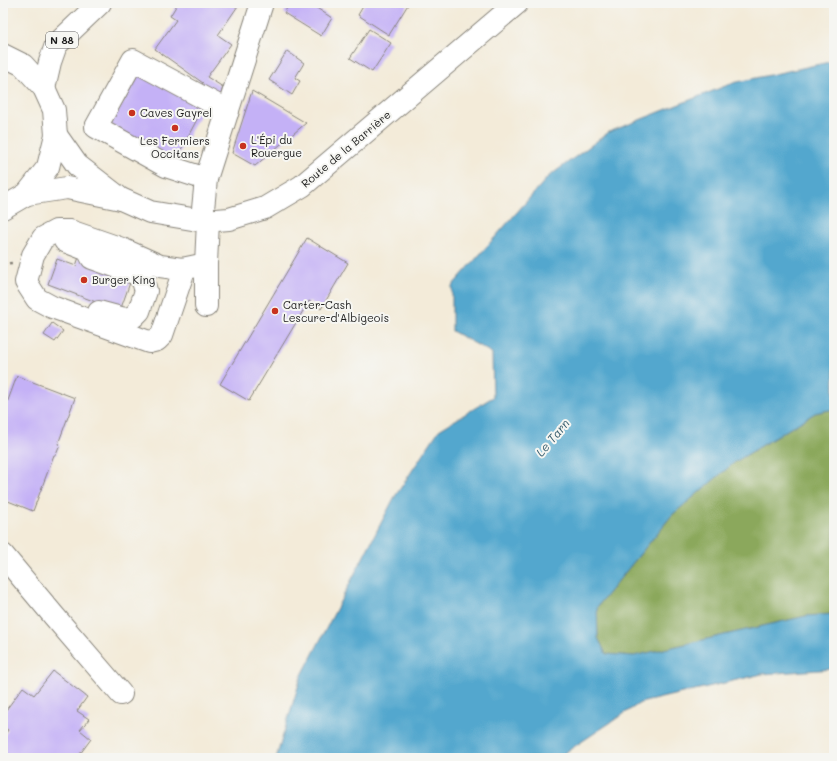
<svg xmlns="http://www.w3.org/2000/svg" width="837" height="761" font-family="Mali,sans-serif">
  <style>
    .forest { fill: #8ba85b; stroke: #54623c }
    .water { fill: #52a7ce; stroke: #376275 }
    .building { fill: #c4b1f6 }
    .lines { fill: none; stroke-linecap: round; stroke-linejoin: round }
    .minor-casing { stroke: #88847a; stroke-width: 24 }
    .major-casing { stroke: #88847a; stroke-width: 24 }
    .path { stroke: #88847a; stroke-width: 2.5; stroke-dasharray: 3 3; stroke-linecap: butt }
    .minor { stroke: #fff; stroke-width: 22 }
    .major { stroke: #fff; stroke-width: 22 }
    .poi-dot { fill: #c8321e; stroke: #f6f6f2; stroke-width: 1.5 }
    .labels { text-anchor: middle; stroke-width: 4; stroke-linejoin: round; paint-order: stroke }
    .shield { fill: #f6f6f2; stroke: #5d5d5c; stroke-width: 1 }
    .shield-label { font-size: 10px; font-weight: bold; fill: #1c1c1c }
    .poi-label { font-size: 11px; fill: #1c1c1c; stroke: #f6f6f2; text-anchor: start }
    .street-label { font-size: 11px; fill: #1c1c1c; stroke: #f6f6f2 }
    .water-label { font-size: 12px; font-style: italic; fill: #345b6c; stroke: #f6f6f2 }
  </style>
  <rect width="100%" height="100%" fill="#f6f6f2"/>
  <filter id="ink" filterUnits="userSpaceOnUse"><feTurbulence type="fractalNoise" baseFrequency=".025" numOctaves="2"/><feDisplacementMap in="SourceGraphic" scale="8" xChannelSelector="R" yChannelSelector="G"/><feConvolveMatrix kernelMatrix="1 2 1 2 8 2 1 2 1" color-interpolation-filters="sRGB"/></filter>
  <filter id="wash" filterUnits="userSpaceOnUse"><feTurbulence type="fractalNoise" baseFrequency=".012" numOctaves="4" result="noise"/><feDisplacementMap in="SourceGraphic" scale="16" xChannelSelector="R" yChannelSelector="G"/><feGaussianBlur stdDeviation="0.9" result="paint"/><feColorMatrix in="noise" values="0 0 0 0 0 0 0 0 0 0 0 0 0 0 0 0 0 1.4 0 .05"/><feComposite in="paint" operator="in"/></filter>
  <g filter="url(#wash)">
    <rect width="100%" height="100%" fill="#f3ebd9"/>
    <!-- forest -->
    <path class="forest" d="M834 409V614L806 616 634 656 606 654 598 638 597 607 672 515 735 462 815 413Z"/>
    <!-- water -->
    <path class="water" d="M834 61V409L815 413 735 462 672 515 597 607 598 638 606 654 634 656 806 616 834 614V669L762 674 640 703 557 758H276L301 677 394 498 439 430 493 397 492 353 452 331V286L548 177 609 132 733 83Z"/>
    <g id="blocks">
      <!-- building -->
      <g class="building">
        <path d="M178 3H240L218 35 231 44 207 77 223 87 219 101 198 90 203 83 155 49 176 20 170 16Z"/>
        <path d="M290 3H309L332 18 321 36 284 13Z"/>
        <path d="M365 3H409L389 35 358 15Z"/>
        <path d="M369 29 391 43 372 72 350 58Z"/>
        <path d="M287 51 304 63 295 78 300 81 292 95 269 80Z"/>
        <path d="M140 71 204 106 174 163 109 127Z"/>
        <path d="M252 91 306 123 255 166 232 153Z"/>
        <path d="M307 238 348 263 321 309 309 301 249 401 220 384Z"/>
        <path d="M79 257 132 277 120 311 48 284 57 259 76 266Z"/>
        <path d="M52 323 63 331 55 342 44 335Z"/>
        <path d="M17 376 75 398 58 444 60 445 56 455H54L33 511 3 499V414Z"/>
        <path d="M53 671 87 697 77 711 89 719 80 730 91 739 77 758H3V737L8 730 3 726V714L23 687 34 695Z"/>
      </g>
    </g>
  </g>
  <g filter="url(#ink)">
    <use href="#blocks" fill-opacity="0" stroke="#88847a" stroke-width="1"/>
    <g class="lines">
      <!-- minor casing -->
      <g class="minor-casing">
        <g id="minor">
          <path d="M56 135 77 165 117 196"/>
          <path d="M206 179 166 166 96 127 133 60 228 111"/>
          <path d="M27 194 67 188 121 199 150 212 204 221 229 219 265 208 302 186 517 3"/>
          <path d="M204 221 203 209 206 179 262 3"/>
          <path d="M65 241 88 250 92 258 137 274 143 281 146 291 139 311 133 317 125 319 99 312"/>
          <path d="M182 269V276L162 335 157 340 149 342 52 307 37 299 26 282 33 255 43 238 56 231H70L122 249 160 266 182 269 206 264"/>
          <path d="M206 306V264L208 221"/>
          <path d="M3 555 54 616 121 694"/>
        </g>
      </g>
      <!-- major casing -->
      <g class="major-casing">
        <g id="major">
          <path d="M3 55 23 65 44 88 54 110 56 135 48 167 27 194 3 208"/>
          <path d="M44 88 50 62 56 45 100 3"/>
        </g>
      </g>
      <!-- path -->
      <path class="path" d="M3 264 12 263"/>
      <!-- minor -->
      <use href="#minor" class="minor"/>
      <!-- major -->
      <use href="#major" class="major"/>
    </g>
  </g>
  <!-- markers -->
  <g class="poi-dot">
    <circle cx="132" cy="113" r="4"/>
    <circle cx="175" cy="128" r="4"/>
    <circle cx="243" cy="146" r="4"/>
    <circle cx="84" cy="280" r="4"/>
    <circle cx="275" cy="311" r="4"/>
  </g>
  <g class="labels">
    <!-- shield labels -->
    <rect class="shield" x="46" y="32" width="32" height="16" rx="3"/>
    <g class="shield-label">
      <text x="62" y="44">N 88</text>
    </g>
    <!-- poi labels -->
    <g class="poi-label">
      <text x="140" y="117">Caves Gayrel</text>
      <text x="251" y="144">L'Épi du<tspan x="251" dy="13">Rouergue</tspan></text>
      <text x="175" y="145" text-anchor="middle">Les Fermiers<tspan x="175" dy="13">Occitans</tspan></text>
      <text x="92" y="284">Burger King</text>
      <text x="283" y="309">Carter-Cash<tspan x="283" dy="13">Lescure-d'Albigeois</tspan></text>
    </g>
    <!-- street labels -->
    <g class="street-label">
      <text transform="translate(346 149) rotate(-40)" y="4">Route de la Barrière</text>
    </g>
    <!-- water labels -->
    <g class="water-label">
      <text transform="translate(553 438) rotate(-50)" y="4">Le Tarn</text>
    </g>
  </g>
  <!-- margin -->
  <rect width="837" height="761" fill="none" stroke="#f6f6f2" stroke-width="16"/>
</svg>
